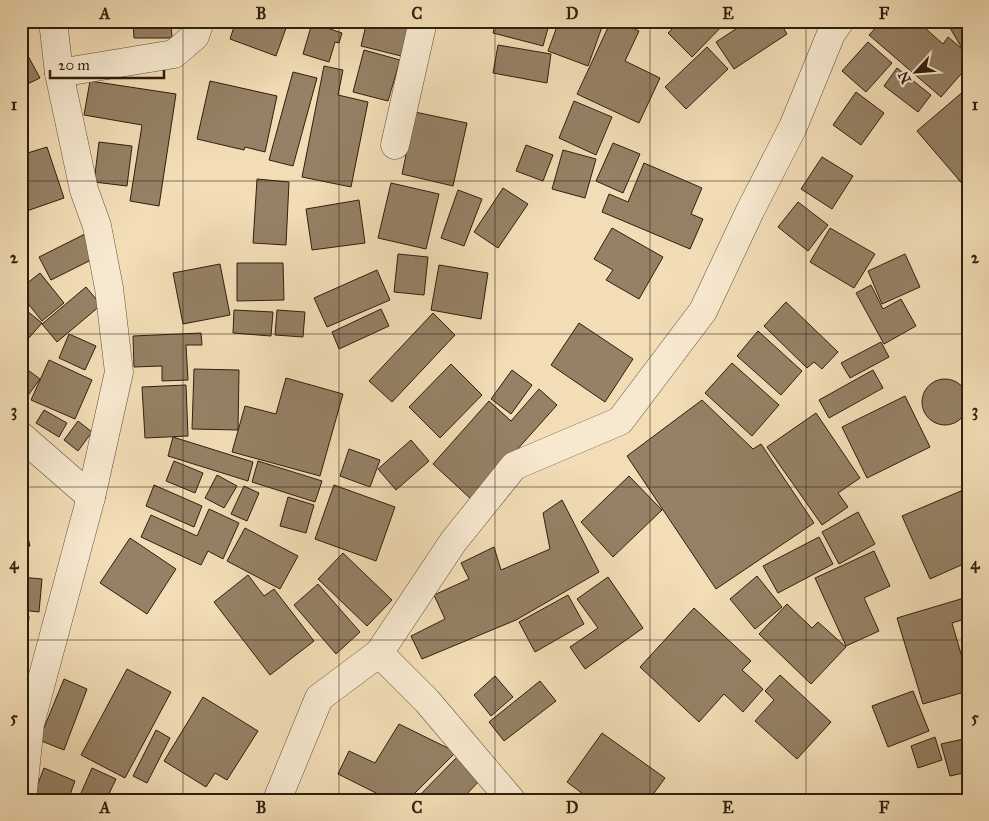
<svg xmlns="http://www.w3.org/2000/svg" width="989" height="821" font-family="'IM FELL Great Primer',serif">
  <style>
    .building { fill: #958165; stroke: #311e0e }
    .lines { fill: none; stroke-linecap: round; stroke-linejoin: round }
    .minor-casing { stroke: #614e38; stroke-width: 29 }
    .minor { stroke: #f7e9d0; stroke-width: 28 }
    .grid { fill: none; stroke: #311e0e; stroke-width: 1; stroke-opacity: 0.55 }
    .neatline { fill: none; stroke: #311e0e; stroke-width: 2 }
    .grid-label { font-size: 16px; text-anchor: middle; font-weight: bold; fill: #311e0e }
  </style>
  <rect width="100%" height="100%" fill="#f2ddb6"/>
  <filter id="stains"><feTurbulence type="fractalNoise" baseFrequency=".004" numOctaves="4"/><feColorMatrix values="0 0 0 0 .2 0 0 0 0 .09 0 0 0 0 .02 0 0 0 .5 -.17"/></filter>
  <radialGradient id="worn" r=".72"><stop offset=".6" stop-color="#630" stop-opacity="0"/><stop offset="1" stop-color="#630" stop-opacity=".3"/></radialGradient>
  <!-- building -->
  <g class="building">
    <path d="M133 21H195V23H171L172 38H134Z"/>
    <path d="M236 21H267L286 28 276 56 230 39Z"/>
    <path d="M367 21H414L405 57 361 46Z"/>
    <path d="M496 21H550L543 46 493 33Z"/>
    <path d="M559 21H585L602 27 588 66 548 51Z"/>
    <path d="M611 21H618L639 31 625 61 660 78 639 123 577 94Z"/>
    <path d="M680 21H727L692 57 668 33Z"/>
    <path d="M748 21H779L787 34 734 69 716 42Z"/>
    <path d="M882 21H917L943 44 948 37 968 54V66L941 97 869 35Z"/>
    <path d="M946 21H968V48L963 50Z"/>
    <path d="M312 23 342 33 339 43 335 42 329 62 303 54Z"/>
    <path d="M868 42 892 63 866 92 842 71Z"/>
    <path d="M21 43 40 78 21 87Z"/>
    <path d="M498 45 551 54 547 83 493 73Z"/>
    <path d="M707 47 728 69 686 109 665 87Z"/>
    <path d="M364 50 400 60 388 101 353 92Z"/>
    <path d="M324 66 343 70 338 95 368 102 351 187 302 177Z"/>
    <path d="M897 68 931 95 918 112 884 86Z"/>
    <path d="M293 72 317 78 293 166 269 160Z"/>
    <path d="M90 81 176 94 159 206 130 201 142 125 84 115Z"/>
    <path d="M210 81 277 96 265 152 245 147 244 150 197 139Z"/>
    <path d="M965 90 968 93V185L965 187 917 131Z"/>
    <path d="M856 92 884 113 861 145 833 125Z"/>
    <path d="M574 101 612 117 596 155 559 138Z"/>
    <path d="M415 112 467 123 453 186 402 174Z"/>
    <path d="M99 142 132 146 127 186 94 182Z"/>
    <path d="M613 143 640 154 623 193 596 181Z"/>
    <path d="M526 145 553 155 543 181 516 171Z"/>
    <path d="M47 147 64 198 21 213V155Z"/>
    <path d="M563 150 596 159 585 198 552 189Z"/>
    <path d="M822 157 853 176 832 209 801 189Z"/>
    <path d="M644 163 702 188 691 214 703 219 690 249 602 212 609 194 628 202Z"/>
    <path d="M257 179 289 182 286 245 253 243Z"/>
    <path d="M391 183 439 194 426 249 378 238Z"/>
    <path d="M503 188 528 204 498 248 474 232Z"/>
    <path d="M458 190 482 199 464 246 441 238Z"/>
    <path d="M359 200 365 243 312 250 306 209Z"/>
    <path d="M798 202 828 225 808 251 778 227Z"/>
    <path d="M612 228 663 257 639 299 606 280 613 270 594 259Z"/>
    <path d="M830 228 875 254 854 288 810 262Z"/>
    <path d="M85 234 97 257 51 280 39 257Z"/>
    <path d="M398 254 428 257 424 295 394 292Z"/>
    <path d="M905 254 920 287 882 304 868 271Z"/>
    <path d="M237 263H283L284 300 237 301Z"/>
    <path d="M220 264 230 315 183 324 173 273Z"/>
    <path d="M439 265 488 273 481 319 431 310Z"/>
    <path d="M377 270 390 300 327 327 314 298Z"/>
    <path d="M40 273 64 303 42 321 21 295V288Z"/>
    <path d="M871 285 883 309 901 299 916 326 884 344 856 293Z"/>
    <path d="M86 287 101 305 57 342 42 324Z"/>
    <path d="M786 302 838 352 822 369 814 362 807 368 764 326Z"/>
    <path d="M21 306 42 323 21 347Z"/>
    <path d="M381 309 389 326 339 349 332 332Z"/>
    <path d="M234 310 273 312 271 336 233 333Z"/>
    <path d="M277 310 305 312 303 337 275 335Z"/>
    <path d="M433 313 455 335 392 402 369 381Z"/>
    <path d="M579 323 633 359 605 402 551 365Z"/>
    <path d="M758 331 802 371 781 395 737 356Z"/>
    <path d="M201 333 202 345H186L188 380 162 381V366L134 367 133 336Z"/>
    <path d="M69 334 96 346 85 370 59 358Z"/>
    <path d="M881 342 889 357 850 378 841 363Z"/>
    <path d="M49 360 92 380 75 419 31 400Z"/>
    <path d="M732 363 779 405 752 436 705 393Z"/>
    <path d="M451 364 482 395 440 438 409 407Z"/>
    <path d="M21 365 40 379 26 398 21 395Z"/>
    <path d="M194 369 239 370 238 430 192 429Z"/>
    <path d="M512 370 532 385 511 414 491 399Z"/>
    <path d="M873 370 883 388 829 418 819 400Z"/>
    <path d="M286 378 343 394 320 476 232 452 245 406 276 414Z"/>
    <circle cx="945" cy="402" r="23"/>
    <path d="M186 385 188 436 145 438 142 387Z"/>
    <path d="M539 389 557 405 472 500 433 464 489 401 511 421Z"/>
    <path d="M905 396 930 447 867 478 842 427Z"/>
    <path d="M702 400 753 449 761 444 814 523 716 589 627 456Z"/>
    <path d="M44 410 67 423 59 437 36 423Z"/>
    <path d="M816 413 860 478 838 493 848 507 822 525 767 447Z"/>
    <path d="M78 421 92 432 78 451 64 440Z"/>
    <path d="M173 437 253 462 248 481 168 456Z"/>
    <path d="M411 440 429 461 396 490 378 469Z"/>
    <path d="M349 449 380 460 370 487 340 476Z"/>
    <path d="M174 461 203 473 195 493 166 481Z"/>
    <path d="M258 461 322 481 315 502 252 482Z"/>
    <path d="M217 475 237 486 224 508 205 498Z"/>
    <path d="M629 476 662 510 613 557 581 522Z"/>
    <path d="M154 485 202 506 194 527 146 506Z"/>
    <path d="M334 485 395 507 376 561 315 539Z"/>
    <path d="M244 486 259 493 247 521 231 514Z"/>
    <path d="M968 488V562L930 579 902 516Z"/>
    <path d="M288 497 314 505 306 533 280 526Z"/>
    <path d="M562 500 599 572 516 620 422 659 411 636 445 619 434 595 469 579 461 563 494 547 501 570 550 549 543 513Z"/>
    <path d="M21 509 30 546 21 548Z"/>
    <path d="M209 509 239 523 223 559 208 551 201 565 141 537 151 515 197 536Z"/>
    <path d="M858 512 875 544 839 564 822 532Z"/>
    <path d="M245 528 298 556 280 589 227 561Z"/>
    <path d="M819 537 833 564 778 593 763 566Z"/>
    <path d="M130 538 176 569 147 614 100 583Z"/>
    <path d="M874 551 890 586 864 598 879 631 846 646 815 578Z"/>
    <path d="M343 553 392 600 367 626 318 579Z"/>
    <path d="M248 575 264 596 274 589 314 641 270 675 214 602Z"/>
    <path d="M757 576 782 607 755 629 730 599Z"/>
    <path d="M21 577 42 579 39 612 21 610Z"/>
    <path d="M608 577 643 628 585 669 570 647 598 628 577 599Z"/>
    <path d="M318 584 360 632 336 654 294 605Z"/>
    <path d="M568 595 584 624 535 652 519 622Z"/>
    <path d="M964 598 968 610V618L952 623 968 678V691L923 704 897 618Z"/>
    <path d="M787 604 812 628 818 622 846 647 811 684 759 634Z"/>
    <path d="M694 608 751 661 742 670 763 689 743 712 724 694 699 722 640 667Z"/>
    <path d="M21 616H29L26 652H21Z"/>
    <path d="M127 669 171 692 125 778 81 755Z"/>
    <path d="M780 675 831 722 797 759 755 721 774 700 765 691Z"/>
    <path d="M495 676 513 697 491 716 474 695Z"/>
    <path d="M64 679 87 689 64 750 39 740Z"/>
    <path d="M540 681 556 701 504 741 489 722Z"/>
    <path d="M913 691 929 731 888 747 872 706Z"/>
    <path d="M203 697 258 731 227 780 215 773 206 787 164 761Z"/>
    <path d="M399 724 456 752 408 800H390L338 774 349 751 375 763Z"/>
    <path d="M156 730 170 738 147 783 133 776Z"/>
    <path d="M602 733 665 778 649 800H591L567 782Z"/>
    <path d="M935 737 942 760 918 768 911 746Z"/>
    <path d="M968 738V772L950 776 941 744Z"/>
    <path d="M459 755 482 778 461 800H415Z"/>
    <path d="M44 768 75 781 68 800 32 799Z"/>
    <path d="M92 768 116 779 106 800H78Z"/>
    <path d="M179 794 202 800H178Z"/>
  </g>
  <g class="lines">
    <!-- minor casing -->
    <g class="minor-casing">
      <g id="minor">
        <path d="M59 73 174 54 195 36 200 21"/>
        <path d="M395 145 423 21"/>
        <path d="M21 436 91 497"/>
        <path d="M379 653 427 701 511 800"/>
        <path d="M22 800 30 724 91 497 119 372 109 288 97 226 84 190 59 73 53 21"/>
        <path d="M277 800 319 698 379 653 453 542 514 466 620 421 703 311 750 211 793 127 831 34 840 21"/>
      </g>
    </g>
    <!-- minor -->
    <use href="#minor" class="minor"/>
  </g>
  <!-- grid -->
  <path class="grid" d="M183 21V800M339 21V800M495 21V800M650 21V800M806 21V800M21 181H968M21 334H968M21 487H968M21 640H968"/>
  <!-- margin -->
  <rect width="989" height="821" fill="none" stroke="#f2ddb6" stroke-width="55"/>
  <!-- north arrow -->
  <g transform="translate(916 72) rotate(244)" stroke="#f7e9d0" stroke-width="4" paint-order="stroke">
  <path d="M0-4L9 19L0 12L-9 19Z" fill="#311e0e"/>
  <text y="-8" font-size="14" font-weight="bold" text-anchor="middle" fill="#311e0e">N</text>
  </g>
  <!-- scale -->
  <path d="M50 70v8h114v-8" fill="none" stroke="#311e0e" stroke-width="2.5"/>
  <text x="58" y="70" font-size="15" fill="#311e0e" stroke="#f7e9d0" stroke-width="4" paint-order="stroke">20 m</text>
  <rect x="28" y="28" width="934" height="766" class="neatline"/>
  <g class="grid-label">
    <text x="105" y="19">A</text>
    <text x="261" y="19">B</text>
    <text x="417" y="19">C</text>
    <text x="572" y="19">D</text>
    <text x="728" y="19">E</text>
    <text x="884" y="19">F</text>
    <text x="14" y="110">1</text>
    <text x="975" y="110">1</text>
    <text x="14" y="263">2</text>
    <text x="975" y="263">2</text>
    <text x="14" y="416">3</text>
    <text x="975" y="416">3</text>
    <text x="14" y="569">4</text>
    <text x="975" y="569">4</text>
    <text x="14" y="723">5</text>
    <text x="975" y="723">5</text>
    <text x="105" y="813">A</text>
    <text x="261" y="813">B</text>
    <text x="417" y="813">C</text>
    <text x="572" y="813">D</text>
    <text x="728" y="813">E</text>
    <text x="884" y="813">F</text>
  </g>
  <rect width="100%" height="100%" filter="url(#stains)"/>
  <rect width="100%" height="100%" fill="url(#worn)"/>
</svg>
